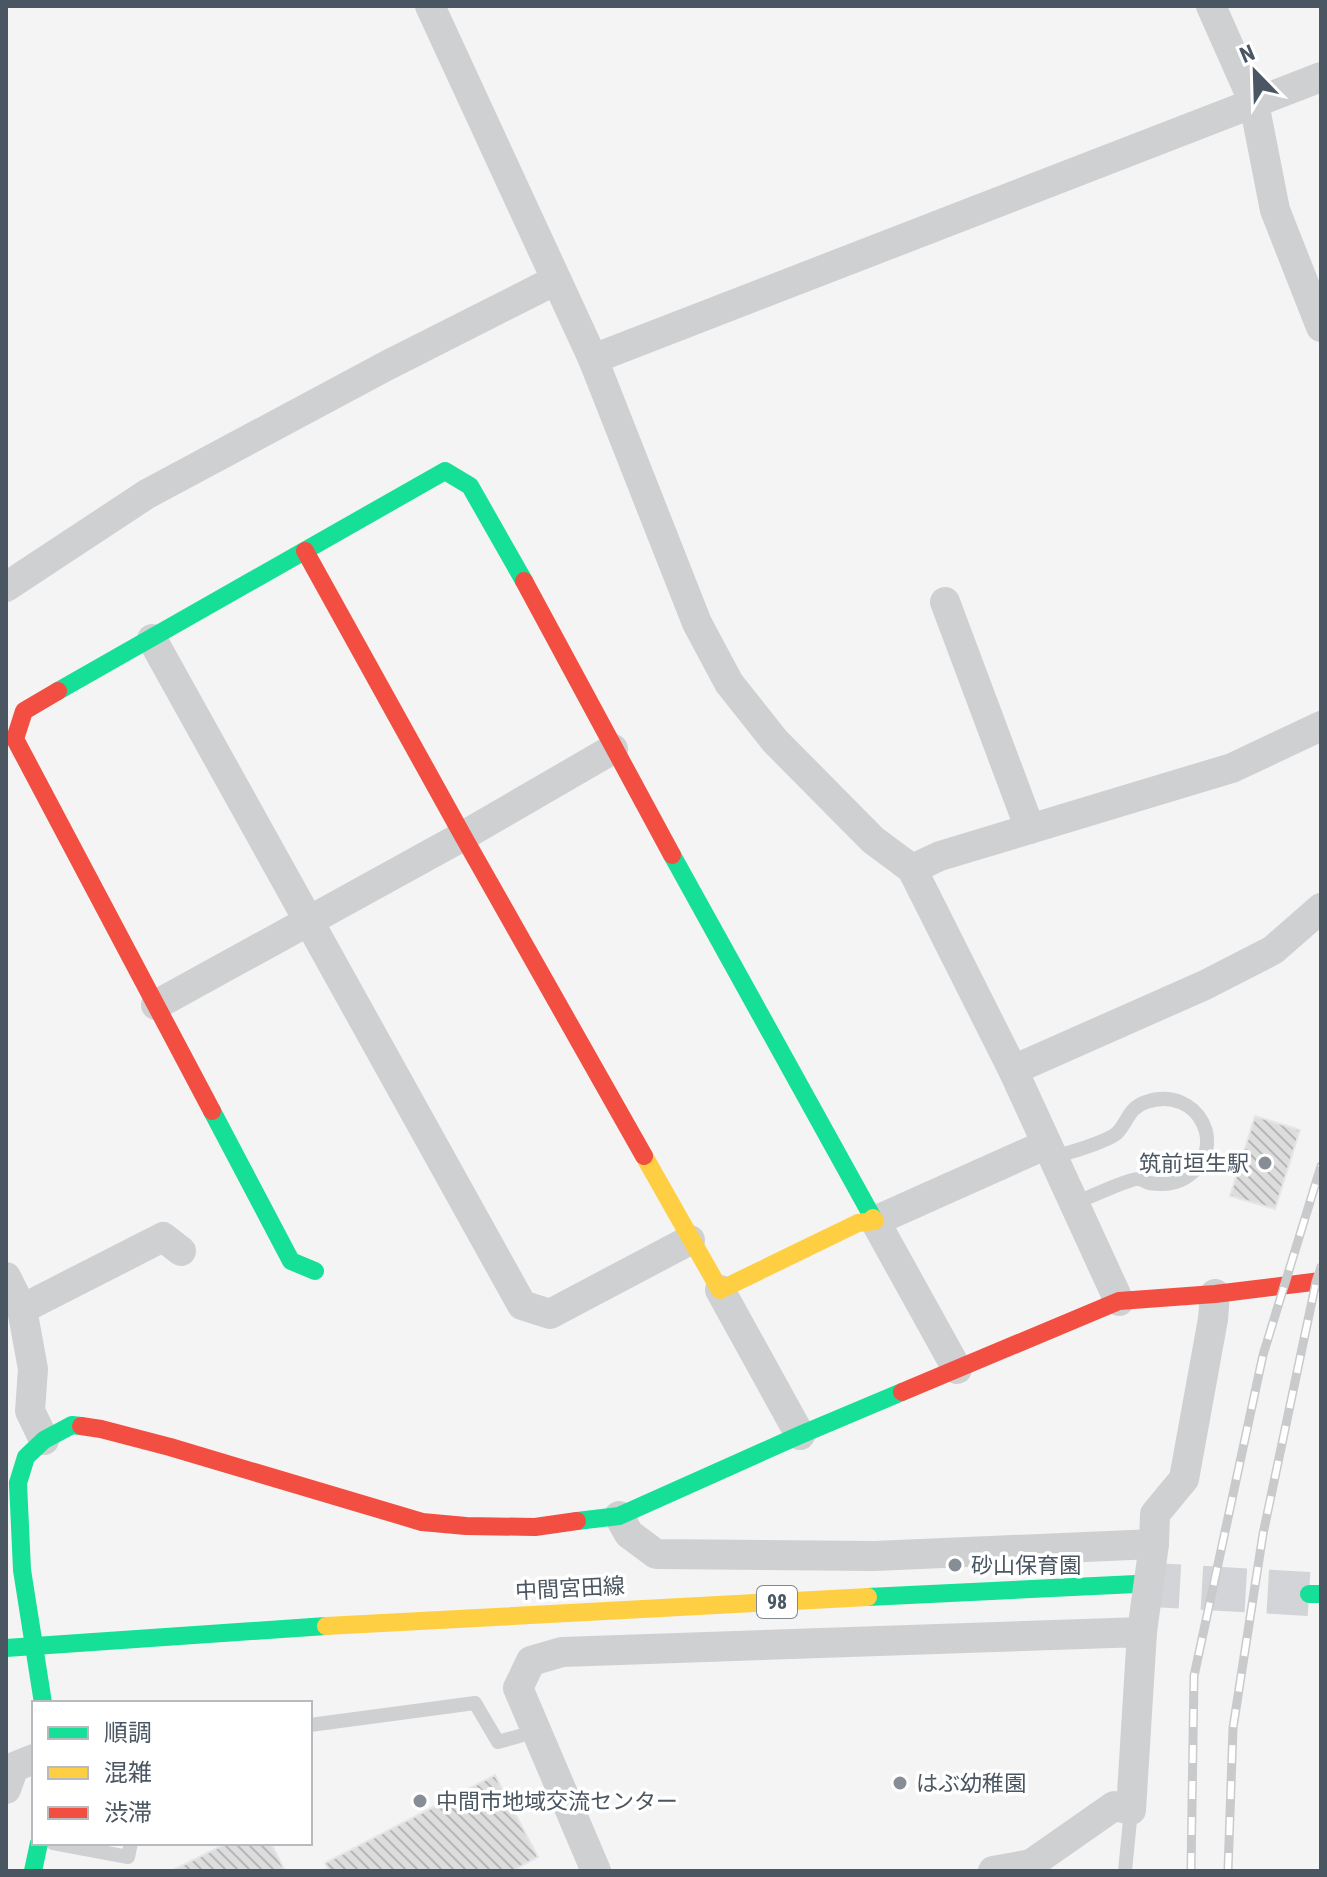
<svg xmlns="http://www.w3.org/2000/svg" width="1327" height="1877" font-family="'Roboto Condensed','Noto Sans JP',sans-serif">
  <style>
    .building { fill: url(#building-back-hatch); stroke: #e5e6e7; stroke-width: 2 }
    .lines { fill: none; stroke-linecap: round; stroke-linejoin: round }
    .primary-tunnel { stroke: #d2d4d7; stroke-width: 44; stroke-dasharray: 44 22; stroke-linecap: butt }
    .lane { stroke: #ced0d2; stroke-width: 14 }
    .street { stroke: #ced0d2; stroke-width: 30 }
    .fast { stroke: #16e098; stroke-width: 18 }
    .slow { stroke: #ffcf43; stroke-width: 18 }
    .jam { stroke: #f24e42; stroke-width: 18 }
    .rail-casing { stroke: #c9cacc; stroke-width: 9 }
    .rail { stroke: #fff; stroke-width: 6; stroke-dasharray: 18; stroke-linecap: butt }
    .street-bridge { stroke: #ced0d2; stroke-width: 30 }
    .poi-dot { fill: #868d94; stroke: #fff; stroke-width: 3 }
    .labels { text-anchor: middle; stroke-width: 7; stroke-linejoin: round; paint-order: stroke }
    .shield { fill: #fff; stroke: #808990; stroke-width: 2 }
    .shield-label { font-size: 20px; font-weight: bold; fill: #4a5661 }
    .poi-label { font-size: 22px; fill: #4a5661; stroke: #fff; text-anchor: start }
    .street-label { font-size: 22px; fill: #4a5661; stroke: #fff }
  </style>
  <defs>
    <pattern id="building-back-hatch" width="6" height="6" patternUnits="userSpaceOnUse" patternTransform="scale(2)"><rect width="6" height="6" fill="#ddddde"/><path d="M-1 5l2 2M0 0l6 6M5-1l2 2" fill="none" stroke="#b5b6b7"/></pattern>
  </defs>
  <rect width="100%" height="100%" fill="#f4f4f4"/>
  <!-- building -->
  <g class="building">
    <path d="M1255 1116 1300 1130 1275 1209 1230 1196Z"/>
    <path d="M495 1775 538 1857 512 1871H329L325 1863Z"/>
    <path d="M227 1843H271L285 1871H171Z"/>
  </g>
  <g class="lines">
    <!-- primary-tunnel -->
    <path class="primary-tunnel" d="M1136 1584 1309 1594"/>
    <!-- lane -->
    <g class="lane">
      <path d="M1054 1157C1068 1153 1107 1142 1117 1133 1128 1122 1128 1108 1146 1102 1199 1084 1231 1150 1185 1178 1175 1184 1161 1185 1149 1183 1145 1182 1142 1179 1138 1179 1131 1178 1085 1199 1075 1203"/>
      <path d="M310 1725 475 1703 498 1742 537 1731"/>
      <path d="M53 1843 128 1857 131 1843"/>
      <path d="M1125 1871 1131 1810"/>
    </g>
    <!-- street -->
    <g class="street">
      <path d="M430 6 593 359 697 623 729 683 775 741 873 840 912 869 1013 1070 1119 1301"/>
      <path d="M1211 6 1254 103 1275 210 1321 327"/>
      <path d="M593 359 1321 77"/>
      <path d="M6 587 147 494 386 366 556 280"/>
      <path d="M945 602 1030 829"/>
      <path d="M152 639 522 1305 550 1314 690 1240"/>
      <path d="M912 869 940 856 1232 768 1321 726"/>
      <path d="M156 1005 463 836 613 749"/>
      <path d="M1013 1070 1205 985 1273 950 1321 908"/>
      <path d="M6 1277 22 1309 33 1369 30 1411 44 1440"/>
      <path d="M720 1290 800 1435"/>
      <path d="M22 1309 163 1237 181 1251"/>
      <path d="M957 1369 875 1221 1047 1144"/>
      <path d="M619 1516 629 1534 656 1554 874 1556 1154 1544 1155 1514 1184 1479 1213 1319 1215 1294"/>
      <path d="M6 1789 14 1767 34 1759"/>
      <path d="M596 1871 518 1688 531 1661 562 1652 1142 1632 1131 1810 1114 1806 1031 1864 993 1871"/>
    </g>
    <!-- fast -->
    <g class="fast">
      <path d="M58 691 445 471 470 486 524 581"/>
      <path d="M672 855 873 1218"/>
      <path d="M212 1111 291 1261 315 1271"/>
      <path d="M577 1521 619 1516 800 1435 902 1392"/>
      <path d="M1309 1594H1321"/>
      <path d="M868 1597 1136 1584"/>
      <path d="M6 1648 326 1626"/>
      <path d="M43 1703 22 1570 18 1483 26 1457 44 1440 72 1425 81 1426"/>
      <path d="M33 1871 39 1843"/>
    </g>
    <!-- slow -->
    <g class="slow">
      <path d="M644 1156 720 1290 858 1223 875 1221 873 1218"/>
      <path d="M326 1626 868 1597"/>
    </g>
    <!-- jam -->
    <g class="jam">
      <path d="M305 551 463 836 644 1156"/>
      <path d="M524 581 672 855"/>
      <path d="M58 691 24 711 15 739 212 1111"/>
      <path d="M902 1392 1119 1301 1215 1294 1321 1281"/>
      <path d="M81 1426 101 1429 170 1447 422 1522 466 1526 535 1527 577 1521"/>
    </g>
    <!-- rail casing -->
    <g class="rail-casing">
      <g id="rail">
        <path d="M1191 1871 1194 1676 1263 1355 1321 1166"/>
        <path d="M1228 1871 1233 1728 1263 1534 1316 1282 1321 1267"/>
      </g>
    </g>
    <!-- rail -->
    <use href="#rail" class="rail"/>
    <!-- street-bridge -->
    <path class="street-bridge" d="M1142 1632 1154 1544"/>
  </g>
  <!-- markers -->
  <g class="poi-dot">
    <circle cx="1265" cy="1163" r="8"/>
    <circle cx="955" cy="1565" r="8"/>
    <circle cx="900" cy="1783" r="8"/>
    <circle cx="420" cy="1801" r="8"/>
  </g>
  <g class="labels">
    <!-- shield labels -->
    <rect class="shield" x="757" y="1586" width="40" height="32" rx="6"/>
    <g class="shield-label">
      <text x="777" y="1609">98</text>
    </g>
    <!-- poi labels -->
    <g class="poi-label">
      <text x="1249" y="1171" text-anchor="end">筑前垣生駅</text>
      <text x="971" y="1573">砂山保育園</text>
      <text x="916" y="1791">はぶ幼稚園</text>
      <text x="436" y="1809">中間市地域交流センター</text>
    </g>
    <!-- street labels -->
    <g class="street-label">
      <text transform="translate(570 1588) rotate(-3)" y="8">中間宮田線</text>
    </g>
  </g>
  <!-- border -->
  <rect width="1327" height="1877" fill="none" stroke="#4a5661" stroke-width="16"/>
  <!-- legend -->
  <rect x="32" y="1701" width="280" height="144" fill="#ffffff" stroke="#b7bbc0" stroke-width="2"/>
  <rect x="48" y="1727" width="40" height="12" fill="#16e098" stroke="#b7bbc0" stroke-width="2"/>
  <text x="104" y="1741" font-size="24" fill="#4a5661">順調</text>
  <rect x="48" y="1767" width="40" height="12" fill="#ffcf43" stroke="#b7bbc0" stroke-width="2"/>
  <text x="104" y="1781" font-size="24" fill="#4a5661">混雑</text>
  <rect x="48" y="1807" width="40" height="12" fill="#f24e42" stroke="#b7bbc0" stroke-width="2"/>
  <text x="104" y="1821" font-size="24" fill="#4a5661">渋滞</text>
  <!-- north arrow -->
  <g transform="translate(1255 72) rotate(337)" stroke="#ffffff" stroke-width="6" paint-order="stroke">
  <path d="M0-6L14 30L0 20L-14 30Z" fill="#4a5661"/>
  <text y="-12" font-size="22" font-weight="bold" text-anchor="middle" fill="#4a5661">N</text>
  </g>
</svg>
